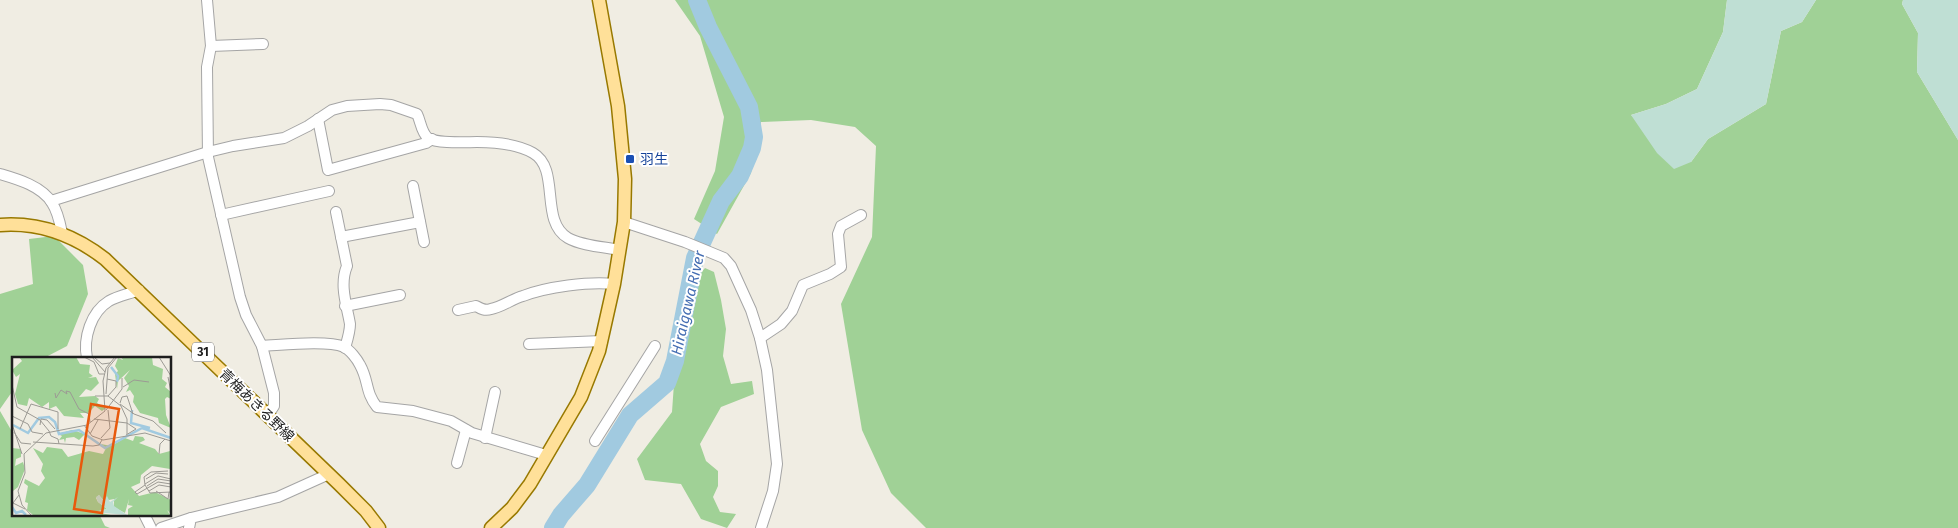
<svg xmlns="http://www.w3.org/2000/svg" width="1958" height="528" font-family="'Fira Sans','Noto Sans JP',sans-serif">
  <style>
    .forest { fill: #a0d196 }
    .wetland { fill: #bfdfd4 }
    .lines { fill: none; stroke-linecap: round; stroke-linejoin: round }
    .river { stroke: #a1cae0; stroke-width: 18 }
    .minor-casing { stroke: #a5a5a5; stroke-width: 12 }
    .major-casing { stroke: #987900; stroke-width: 15 }
    .minor { stroke: #fff; stroke-width: 10 }
    .major { stroke: #ffe099; stroke-width: 12 }
    .transit-dot { fill: #1a4fb4; stroke: #fff; stroke-width: 2 }
    .labels { text-anchor: middle; stroke-width: 4; stroke-linejoin: round; paint-order: stroke }
    .shield { fill: #fff; stroke: #626262; stroke-width: 1 }
    .shield-label { font-size: 12px; font-weight: bold; fill: #1e1e1e }
    .transit-label { font-size: 14px; fill: #164399; stroke: #fff; text-anchor: start }
    .street-label { font-size: 14px; fill: #1e1e1e; stroke: #fff }
    .water-label { font-size: 15px; font-style: italic; fill: #456eb3; stroke: #fff }
    .inset-river { fill: none; stroke: #a1cae0; stroke-width: 2.5 }
    .inset-road { fill: none; stroke: #9c9a94; stroke-width: 1 }
    .view { fill: #e8590c; fill-opacity: 0.15; stroke: #e8590c; stroke-width: 2.5 }
    .inset-edge { fill: none; stroke: #1e1e1e; stroke-width: 2.5 }
  </style>
  <rect width="100%" height="100%" fill="#f0ede3"/>
  <!-- forest -->
  <g class="forest">
    <path d="M675 0H1727L1723 32 1697 89 1666 104 1631 115 1691 162 1708 139 1766 104 1781 31 1802 22 1816 0H1903L1902 4 1918 33 1917 72 1958 140V528H926L891 493 862 430 841 304 872 237 876 146 855 127 811 120 761 122 751 173 717 234 694 219 715 171 724 117 700 36Z"/>
    <path d="M54 236 83 265 88 294 67 346 44 358H14V389L0 409V294L33 284 29 239Z"/>
    <path d="M705 268 714 272 721 300 726 329 723 356 731 384 752 381 754 394 721 407 700 444 706 461 718 471V486L713 497 720 512 736 514 727 528 701 519 681 484 645 480 637 459 672 412 675 369 700 274Z"/>
    <path d="M0 411 14 435V514H99L105 526 110 528H0Z"/>
  </g>
  <!-- wetland -->
  <g class="wetland">
    <path d="M1727 0H1816L1802 22 1781 31 1766 104 1708 139 1691 162 1674 169 1657 153 1631 115 1666 104 1697 89 1723 32Z"/>
    <path d="M1903 0H1958V140L1917 72 1918 33 1902 4Z"/>
  </g>
  <g class="lines">
    <!-- river -->
    <path class="river" d="M553 528 561 515 587 485 630 415 667 383 675 361 695 258 721 201 740 176 752 148 754 137 749 107 708 27 697 0"/>
    <!-- minor casing -->
    <g class="minor-casing">
      <g id="minor">
        <path d="M207 0 211 46 207 67 208 157 240 297 246 315 262 346 274 393V406L268 415"/>
        <path d="M211 46 263 44"/>
        <path d="M318 119 328 170 426 143 432 139"/>
        <path d="M0 174C17 179 42 186 52 203 58 212 60 223 62 233"/>
        <path d="M413 186 424 242"/>
        <path d="M51 201 208 152 233 146 284 138 308 126 332 110 347 106 380 104 391 105 417 114C421 122 421 132 428 138 438 144 466 142 477 142 496 142 517 144 533 153 561 169 539 221 568 238 582 246 605 247 620 250"/>
        <path d="M336 212 347 266C339 285 347 306 350 324 350 332 347 341 345 348"/>
        <path d="M221 215 329 191"/>
        <path d="M624 222 685 242 724 258 731 266 751 310 760 338 767 370 777 464 773 491 761 528"/>
        <path d="M341 237 420 222"/>
        <path d="M345 306 400 295"/>
        <path d="M458 310 476 306C481 309 485 311 491 309 502 307 512 299 523 296 546 287 590 281 614 284"/>
        <path d="M760 338 781 324 792 311 803 285 830 274 841 267 838 234 841 226 861 215"/>
        <path d="M529 344 602 341"/>
        <path d="M262 346C283 345 327 340 344 347 350 350 357 359 360 365 369 381 365 392 377 407L413 411 451 421 472 433 546 455"/>
        <path d="M87 358C83 338 91 312 109 301 118 296 129 294 139 290"/>
        <path d="M485 438 495 392"/>
        <path d="M595 441 655 346"/>
        <path d="M457 463 466 430"/>
        <path d="M144 514 151 528"/>
        <path d="M161 528 191 518"/>
        <path d="M189 528 191 518 278 497 329 474"/>
      </g>
    </g>
    <!-- major casing -->
    <g class="major-casing">
      <g id="major">
        <path d="M0 225C40 222 74 235 105 259L339 484 366 511 379 528"/>
        <path d="M491 528 512 508 530 484 581 397 599 351 614 284 624 222 625 179 618 106 599 0"/>
      </g>
    </g>
    <!-- minor -->
    <use href="#minor" class="minor"/>
    <!-- major -->
    <use href="#major" class="major"/>
  </g>
  <!-- markers -->
  <rect class="transit-dot" x="625" y="154" width="10" height="10" rx="2.5"/>
  <g class="labels">
    <!-- shield labels -->
    <rect class="shield" x="192" y="342.5" width="22" height="19" rx="4"/>
    <g class="shield-label">
      <text x="203" y="356">31</text>
    </g>
    <!-- transit labels -->
    <g class="transit-label">
      <text x="640" y="164">羽生</text>
    </g>
    <!-- street labels -->
    <g class="street-label">
      <text transform="translate(257 405) rotate(44)" y="5">青梅あきる野線</text>
    </g>
    <!-- water labels -->
    <g class="water-label">
      <text transform="translate(688 303) rotate(-77)" y="5">Hiraigawa River</text>
    </g>
  </g>
  <!-- overview -->
  <g transform="translate(12 357)">
    <rect width="159" height="159" fill="#f0ede3"/>
    <path d="M7 0H64L68 7 78 8 77 16 81 19 76 21 84 20 87 26 79 34 74 32 67 40 83 39 87 42 85 46 94 51 90 54 83 49 76 56H68L72 61 52 59 44 49 37 52V45L30 50 17 41 15 49 6 47 3 37 8 17 4 20 0 13 10 4ZM109 0H140L141 8 151 12 150 22 155 26 153 30 159 35V42L155 40 153 42 154 58 159 71 147 66 146 61 128 56 121 45 122 39 118 33 114 35 117 29 112 21 118 13 106 24 105 32 103 17 106 14 103 9 106 1 111 3ZM60 73 73 77 67 83 62 80 54 81 53 86 52 82 47 83 50 79 46 77ZM123 79 131 80 133 83 127 86 143 92 147 97 158 94 159 120 158 112 140 109 129 118 128 126 119 130 127 139 143 135 159 143V157L155 153 158 158H116V152L121 149 116 148 117 142 113 156 102 150V142L92 144 87 138 84 141 86 145 95 152 83 155 99 158H21L15 153 16 146 13 145 16 129 12 126 13 122 27 129 33 121 29 114 31 107 21 91 31 96 35 90 50 92 56 100 77 94 91 97 94 91 89 87 99 89 113 81 121 84ZM0 91 9 92V100L4 102 3 109 11 105 13 112 6 130 1 134Z" fill="#a0d196"/>
    <path d="M87 138 92 144 95 139 98 145 106 140 101 145 102 149 115 158 82 155 95 152 86 145 84 140Z" fill="#bfdfd4"/>
    <path class="inset-river" d="M99 10 106 19 105 25M120 53 119 66 138 71M1 68 16 76 27 61 37 60 43 65 47 77 67 73 93 91 130 71 159 81M0 150 4 156 10 154 14 158"/>
    <path class="inset-road" d="M72 0 82 5 87 17H92M80 0 93 15M147 0 159 19M83 1 90 7 98 6M156 20 159 35M95 22 104 24V30L96 39M0 28 5 50 28 63 37 74M111 30 122 23 137 25M43 36 44 41 49 33 55 37 54 34 58 35 67 52 77 57 78 65M94 37 96 11 105 0M83 39H96L109 49 115 62V77M108 46 110 40 115 39 121 57M108 47 122 57 141 64 154 76M94 53 110 32V21M0 59 16 67 20 75 31 77M82 62 115 66M0 67 10 97M28 68 29 62 35 63 43 72M72 68 80 79 91 83 133 76 159 84M8 72 19 47 46 55V72M37 74 39 79 46 82 47 87M2 75 9 86 19 87M78 77 86 63M114 78 124 72 115 66M89 81 98 71 96 53M21 85 81 89 87 88 90 83M147 97 148 87 153 82M156 114 139 115 132 120 133 128 138 136 159 135M134 122 144 116 156 117M133 127 146 119 159 122M135 129 146 122 159 124M137 134 147 128 159 130M144 134 156 142 157 135M125 137 146 125 159 127M125 137 123 135 133 128M7 138 1 146 13 152M19 158 10 148 6 134 13 116 12 97 34 76 75 68 93 54 91 24 94 11 103 0"/>
    <path class="view" d="M79 47 107 52 90 156 62 152Z"/>
    <rect width="159" height="159" class="inset-edge"/>
  </g>
</svg>
